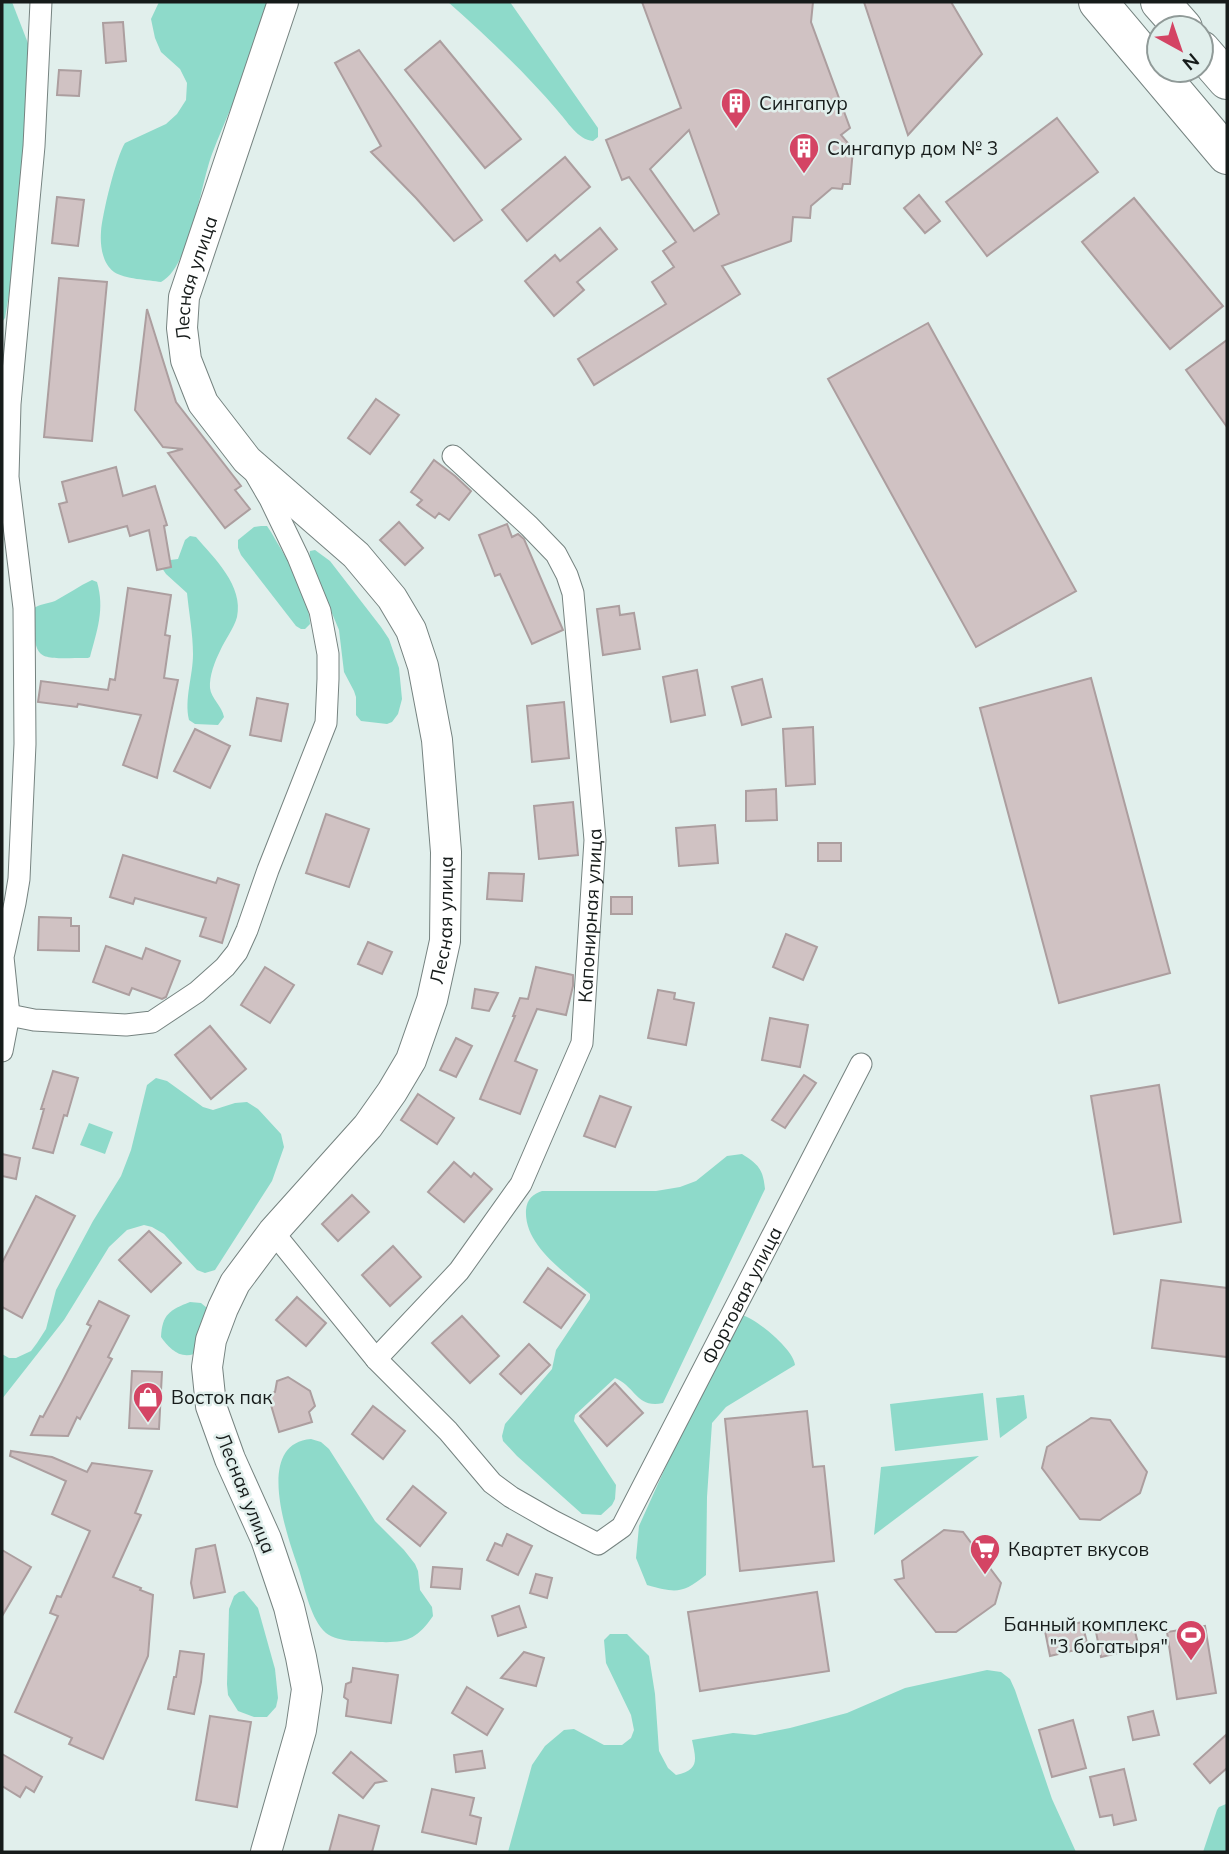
<svg xmlns="http://www.w3.org/2000/svg" width="1229" height="1854" font-family="Mulish,sans-serif">
  <style>
    .green { fill: #8edaca }
    .building { fill: #d0c2c3; stroke: #ac9e9f; stroke-width: 2; fill-rule: evenodd }
    .lines { fill: none; stroke-linecap: round; stroke-linejoin: round }
    .street-casing { stroke: #768380; stroke-width: 23 }
    .secondary-casing { stroke: #768380; stroke-width: 32 }
    .highway-casing { stroke: #768380; stroke-width: 40 }
    .street { stroke: #fff; stroke-width: 21 }
    .secondary { stroke: #fff; stroke-width: 30 }
    .highway { stroke: #fff; stroke-width: 38 }
    .labels { text-anchor: middle; stroke-width: 5; stroke-linejoin: round; paint-order: stroke }
    .poi-label { font-size: 19px; fill: #161b1a; stroke: #e1efec; text-anchor: start }
    .street-label { font-size: 19px; fill: #161b1a; stroke: #e1efec }
  </style>
  <rect width="100%" height="100%" fill="#e1efec"/>
  <!-- green -->
  <g class="green">
    <path d="M2 2H12L31 51 25 198 5 318 2 322Z"/>
    <path d="M159 2H269C264 19 259 37 253 53 241 87 225 120 212 154 201 183 190 267 161 282 149 280 124 279 114 272 102 263 100 245 101 232 102 215 116 157 125 143L166 124 177 114 186 100 187 83 180 69 161 52 155 38 151 19Z"/>
    <path d="M448 2H510L598 128V137L593 141C578 140 567 121 557 110 525 72 485 35 448 2Z"/>
    <path d="M261 526H267L271 532C286 558 309 593 310 624L305 629H301L296 626 241 555 238 548V540L254 527Z"/>
    <path d="M190 536 196 537C214 558 244 586 237 617 234 628 225 640 220 651 215 661 209 676 210 688 211 698 222 706 224 717L218 725 195 724 189 720C184 699 193 676 193 654 193 634 189 613 187 593L166 574 162 568 163 561 178 559 185 540Z"/>
    <path d="M315 550 330 561 381 627 389 639 399 668 402 699 398 714 392 722 387 724 361 721 356 715V697L354 691 344 672 339 630 309 558 310 551Z"/>
    <path d="M92 580 97 582C105 609 97 631 90 657L88 658C35 658 35 664 33 609 39 604 47 604 55 601 68 594 79 586 92 580Z"/>
    <path d="M156 1078 167 1081 203 1107 213 1110 235 1103 247 1102 258 1109 281 1134 284 1147 272 1181 215 1270 205 1273 197 1270 164 1234 152 1227 144 1225 127 1230 109 1247 64 1320 2 1399V1354L9 1358H16L31 1351 37 1343 46 1329 56 1290 93 1221 121 1176 131 1150 147 1085Z"/>
    <path d="M89 1123 113 1132 105 1154 80 1145Z"/>
    <path d="M742 1154C759 1165 763 1169 765 1189L663 1403C637 1409 635 1386 615 1378L575 1415 574 1421 616 1485 615 1499 612 1505 601 1515 582 1514 517 1456 503 1441 502 1436 505 1424 552 1369 556 1350 590 1299V1294C565 1272 524 1246 526 1210 527 1199 533 1194 542 1191H656L680 1187 696 1181 727 1156Z"/>
    <path d="M190 1302 201 1303 207 1308 206 1313 194 1354C179 1359 169 1348 161 1337 162 1314 170 1310 190 1302Z"/>
    <path d="M742 1315C757 1319 794 1350 795 1365L726 1407 712 1423 707 1497 706 1575C682 1594 676 1593 647 1585L636 1558 639 1526 716 1355Z"/>
    <path d="M983 1393 988 1440 895 1451 890 1404Z"/>
    <path d="M1024 1395 1027 1418 1000 1438 996 1398Z"/>
    <path d="M311 1439 321 1442 329 1449 375 1521 404 1550 415 1564 418 1571 420 1590 432 1607 433 1616C417 1639 407 1643 379 1642 363 1641 339 1643 326 1633 311 1620 305 1589 299 1570 288 1538 253 1444 311 1439Z"/>
    <path d="M979 1456 874 1535 881 1467Z"/>
    <path d="M244 1591 258 1608 275 1669 278 1698 276 1707 267 1717H254L238 1711 228 1695 227 1684 229 1609 234 1596 239 1592Z"/>
    <path d="M610 1634H627L649 1656 655 1694 659 1751 668 1768 676 1775C700 1770 696 1759 692 1740L733 1733 755 1735 790 1728 847 1713 905 1688 987 1670 1001 1672 1010 1679 1015 1690 1052 1799 1076 1852H508L532 1765 545 1746 564 1730 574 1729 604 1745H622L631 1738 634 1730 631 1715 606 1663 604 1640Z"/>
    <path d="M1226 1804H1227V1852H1203L1217 1810 1219 1807Z"/>
  </g>
  <!-- building -->
  <g class="building">
    <path d="M642 2H813L811 22 850 128 841 135 853 149 850 184H843L842 189 832 188 811 206 810 218 793 217 791 241 722 266 740 294 594 385 578 359 666 304 652 282 674 267 663 251 676 242 629 177 622 180 606 140 681 108ZM689 130 719 214 694 231 650 169Z"/>
    <path d="M864 2H951L982 54 908 135Z"/>
    <path d="M123 22 126 61 106 63 103 23Z"/>
    <path d="M440 41 521 139 485 168 405 70Z"/>
    <path d="M359 50 482 220 454 241 416 198 371 152 381 146 335 63Z"/>
    <path d="M59 70 81 71 79 96 57 95Z"/>
    <path d="M1057 118 1098 172 987 256 946 202Z"/>
    <path d="M565 157 590 187 527 241 502 210Z"/>
    <path d="M919 195 940 221 925 233 904 208Z"/>
    <path d="M57 197 84 200 78 246 52 243Z"/>
    <path d="M1134 198 1223 306 1170 349 1082 242Z"/>
    <path d="M600 228 617 249 577 282 584 290 554 316 525 281 555 255 560 261Z"/>
    <path d="M59 278 107 282 92 441 44 437Z"/>
    <path d="M147 309 176 402 241 486 235 490 250 509 225 528 168 453 183 449 163 447 135 410Z"/>
    <path d="M928 323 1076 591 976 647 828 379Z"/>
    <path d="M1227 340V427L1186 370Z"/>
    <path d="M376 399 399 415 370 454 348 438Z"/>
    <path d="M434 460 455 476 471 491 449 520 439 513 435 518 417 505 422 500 411 492Z"/>
    <path d="M116 467 123 496 155 486 167 525 164 526 171 567 157 570 149 530 130 536 127 526 69 542 59 504 67 502 62 482Z"/>
    <path d="M399 522 423 548 405 565 380 540Z"/>
    <path d="M507 524 512 537 518 534 524 539 563 630 532 644 500 574 495 576 479 535Z"/>
    <path d="M128 588 171 595 165 635 170 636 164 678 178 680 157 778 123 765 141 715 78 704 77 707 38 702 41 681 108 690 110 679 115 680Z"/>
    <path d="M619 606 620 615 634 613 640 649 603 655 597 609Z"/>
    <path d="M697 670 705 715 671 722 663 677Z"/>
    <path d="M1091 678 1170 973 1059 1003 980 708Z"/>
    <path d="M762 679 771 717 742 725 732 687Z"/>
    <path d="M257 698 288 704 281 741 250 735Z"/>
    <path d="M564 702 569 758 532 762 527 706Z"/>
    <path d="M813 727 815 784 786 786 783 729Z"/>
    <path d="M195 729 230 746 210 788 174 771Z"/>
    <path d="M776 789 777 820 746 821V791Z"/>
    <path d="M573 802 578 855 539 859 534 806Z"/>
    <path d="M326 814 369 829 349 887 306 873Z"/>
    <path d="M715 825 718 863 679 866 676 828Z"/>
    <rect x="818" y="843" width="23" height="18"/>
    <path d="M123 855 216 883 218 878 239 885 222 943 200 936 206 918 135 898 133 904 110 897Z"/>
    <path d="M489 873 524 874 522 901 487 899Z"/>
    <rect x="611" y="897" width="21" height="17"/>
    <path d="M39 917 71 918V926H79V951L38 950Z"/>
    <path d="M786 934 817 947 803 980 773 967Z"/>
    <path d="M368 942 392 952 382 974 358 964Z"/>
    <path d="M106 946 142 959 146 948 180 961 166 997 162 999 132 988 129 995 93 982Z"/>
    <path d="M265 967 294 985 270 1023 241 1005Z"/>
    <path d="M536 967 573 975V986L566 1015 537 1009 515 1061 537 1070 520 1114 480 1099 515 1016H513L520 998 528 999Z"/>
    <path d="M475 989 498 993 489 1011 472 1008Z"/>
    <path d="M658 990 675 993 674 999 694 1003 686 1045 648 1038Z"/>
    <path d="M770 1018 808 1025 800 1067 762 1060Z"/>
    <path d="M210 1026 246 1069 211 1099 175 1055Z"/>
    <path d="M456 1038 472 1046 456 1077 440 1070Z"/>
    <path d="M53 1071 78 1078 67 1116 64 1115 53 1153 33 1148 44 1109H41Z"/>
    <path d="M804 1075 816 1083 785 1128 772 1120Z"/>
    <path d="M1159 1085 1181 1222 1114 1234 1091 1096Z"/>
    <path d="M418 1094 454 1118 437 1144 401 1120Z"/>
    <path d="M600 1096 631 1107 615 1147 584 1136Z"/>
    <path d="M2 1154 20 1158 16 1179 2 1176Z"/>
    <path d="M454 1162 471 1177 474 1173 492 1189 464 1222 428 1192Z"/>
    <path d="M352 1195 369 1212 338 1241 322 1224Z"/>
    <path d="M36 1196 75 1216 22 1318 2 1307V1263Z"/>
    <path d="M149 1231 181 1263 151 1292 119 1260Z"/>
    <path d="M393 1246 421 1277 390 1306 362 1275Z"/>
    <path d="M548 1268 585 1295 561 1328 524 1302Z"/>
    <path d="M1161 1280 1227 1288V1357L1152 1348Z"/>
    <path d="M297 1297 326 1323 306 1346 276 1320Z"/>
    <path d="M99 1301 129 1316 108 1357 112 1359 80 1419 77 1417 68 1436 31 1435 40 1416 43 1417 62 1382 91 1326 87 1324Z"/>
    <path d="M462 1316 499 1356 470 1383 432 1343Z"/>
    <path d="M529 1344 550 1365 521 1394 500 1374Z"/>
    <path d="M132 1371 162 1372 159 1429 129 1428Z"/>
    <path d="M288 1377 310 1391 315 1406 309 1412 312 1422 279 1432 268 1395 275 1392 277 1381Z"/>
    <path d="M615 1383 643 1413 607 1446 580 1416Z"/>
    <path d="M373 1406 405 1431 383 1459 352 1434Z"/>
    <path d="M807 1411 813 1467 824 1466 834 1561 740 1571 725 1419Z"/>
    <path d="M1091 1418 1110 1420 1147 1472 1140 1493 1100 1520 1080 1519 1042 1468 1047 1447Z"/>
    <path d="M11 1451 52 1457 87 1472 92 1463 152 1471 135 1513 141 1515 113 1577 141 1588 140 1590 153 1595 148 1656 103 1759 69 1744 72 1738 15 1712 58 1616 50 1613 57 1596 61 1597 90 1531 52 1514 66 1481 10 1456Z"/>
    <path d="M413 1486 446 1513 420 1546 387 1519Z"/>
    <path d="M944 1530 963 1532 1001 1583 995 1604 956 1632H936L895 1580 904 1578 902 1561Z"/>
    <path d="M507 1534 532 1546 518 1575 487 1560 495 1543 502 1546Z"/>
    <path d="M215 1545 225 1592 194 1598 191 1583 196 1549Z"/>
    <path d="M2 1550 31 1567 2 1616Z"/>
    <path d="M433 1567 462 1569 460 1589 431 1587Z"/>
    <path d="M536 1574 552 1578 547 1598 530 1593Z"/>
    <path d="M817 1592 829 1671 700 1691 688 1612Z"/>
    <path d="M519 1606 526 1627 498 1636 492 1616Z"/>
    <path d="M1082 1622 1088 1647 1050 1656 1045 1631Z"/>
    <path d="M1133 1623 1139 1648 1101 1657 1096 1632Z"/>
    <path d="M1205 1626 1216 1693 1177 1699 1167 1632Z"/>
    <path d="M180 1651 204 1654 201 1682 194 1714 168 1709 174 1677H176Z"/>
    <path d="M524 1652 544 1658 536 1686 501 1678Z"/>
    <path d="M353 1668 398 1675 391 1723 346 1716 348 1700 344 1697 346 1684 351 1682Z"/>
    <path d="M467 1687 503 1709 487 1735 452 1713Z"/>
    <path d="M1153 1711 1159 1735 1133 1740 1128 1717Z"/>
    <path d="M210 1716 251 1722 237 1807 196 1800Z"/>
    <path d="M1073 1720 1086 1768 1052 1777 1039 1730Z"/>
    <path d="M1227 1734V1768L1210 1783 1194 1764Z"/>
    <path d="M482 1751 485 1768 456 1772 454 1755Z"/>
    <path d="M351 1752 386 1781 375 1783 363 1798 333 1773Z"/>
    <path d="M2 1754 42 1777 34 1792 26 1787 20 1797 2 1786Z"/>
    <path d="M1124 1769 1136 1820 1114 1825 1112 1815 1100 1817 1090 1777Z"/>
    <path d="M432 1789 474 1798 470 1815 481 1818 476 1844 422 1832Z"/>
    <path d="M339 1815 379 1826 372 1852H329Z"/>
  </g>
  <g class="lines">
    <!-- street casing -->
    <g class="street-casing">
      <g id="street">
        <path d="M9 1015 34 1020 126 1025 152 1022 197 992 225 967 237 952 247 930 268 870 326 723 328 679V654L320 611 298 557 270 499 256 475"/>
        <path d="M2 1051 9 1015 3 957 15 903 19 879 25 744 24 608 8 477 10 404 34 146 41 2"/>
        <path id="s1" d="M273 1232 376 1359 448 1431 492 1483 511 1497 553 1521 598 1544 622 1527 861 1064"/>
        <path id="s2" d="M376 1359 459 1271 521 1184 582 1043 595 840 573 593 567 575 556 554 529 526 453 456"/>
      </g>
    </g>
    <!-- secondary casing -->
    <g class="secondary-casing">
      <g id="secondary">
        <path id="s3" d="M266 1852 301 1730 307 1689 301 1657 289 1607 266 1539 230 1459 211 1406 207 1367 211 1340 223 1308 235 1283 273 1232 368 1126 392 1092 411 1060 432 1000 445 941 446 852 437 740 423 666 411 630 392 598 356 555 247 460 203 403 186 360 182 328 184 297 283 2"/>
      </g>
    </g>
    <!-- highway casing -->
    <g class="highway-casing">
      <g id="highway">
        <path d="M1098 2 1227 155"/>
        <path d="M1160 2 1183 28"/>
        <path d="M1201 50 1227 80"/>
      </g>
    </g>
    <!-- street -->
    <use href="#street" class="street"/>
    <!-- secondary -->
    <use href="#secondary" class="secondary"/>
    <!-- highway -->
    <use href="#highway" class="highway"/>
  </g>
  <!-- icons -->
  <defs>
    <g id="building-pin" transform="scale(1.575)"><path d="M0 17L-7.5 6A9.5 9.5 0 1 1 7.5 6Z" fill="#d44464" stroke="#e1efec"/><path d="M-4-6H4V6H1V3H-1V6H-4ZM-2.5-4.3h1.7v1.8h-1.7ZM.8-4.3h1.7v1.8H.8ZM-2.5-1h1.7V.8h-1.7ZM.8-1h1.7V.8H.8Z" fill="#fff"/></g>
    <g id="shop-pin" transform="scale(1.575)"><path d="M0 17L-7.5 6A9.5 9.5 0 1 1 7.5 6Z" fill="#d44464" stroke="#e1efec"/><path d="M-5-2.5h2.3a2.7 3.5 0 0 1 5.4 0H5L5.5 6h-11ZM-1.5-2.5h3a1.5 2.3 0 0 0-3 0Z" fill="#fff"/></g>
    <g id="supermarket-pin" transform="scale(1.575)"><path d="M0 17L-7.5 6A9.5 9.5 0 1 1 7.5 6Z" fill="#d44464" stroke="#e1efec"/><path d="M-6-5.5h2.5l.6 2H6L4.5 2H-2.5L-4.4-4H-6ZM-1.5 3.2a1.3 1.3 0 1 0 .1 0ZM3 3.2a1.3 1.3 0 1 0 .1 0Z" fill="#fff"/></g>
    <g id="stadium-pin" transform="scale(1.575)"><path d="M0 17L-7.5 6A9.5 9.5 0 1 1 7.5 6Z" fill="#d44464" stroke="#e1efec"/><path d="M0-5a6.5 5 0 1 0 0 10a6.5 5 0 1 0 0-10ZM-3.5-1.8h7v3.6h-7Z" fill="#fff"/></g>
  </defs>
  <g fill-rule="evenodd">
    <use href="#building-pin" x="736" y="103"/>
    <use href="#building-pin" x="804" y="148"/>
    <use href="#shop-pin" x="148" y="1397"/>
    <use href="#supermarket-pin" x="985" y="1549"/>
    <use href="#stadium-pin" x="1191" y="1635"/>
  </g>
  <g class="labels">
    <!-- poi labels -->
    <g class="poi-label">
      <text x="759" y="110">Сингапур</text>
      <text x="827" y="155">Сингапур дом № 3</text>
      <text x="171" y="1404">Восток пак</text>
      <text x="1008" y="1556">Квартет вкусов</text>
      <text x="1168" y="1631" text-anchor="end">Банный комплекс<tspan x="1168" dy="22">"3 богатыря"</tspan></text>
    </g>
    <!-- street labels -->
    <g class="street-label">
      <text dy="7" stroke="none"><textPath href="#s3" startOffset="1760">Лесная улица</textPath></text>
      <text dy="7" stroke="none"><textPath href="#s2" startOffset="509">Капонирная улица</textPath></text>
      <text dy="7" stroke="none"><textPath href="#s3" startOffset="1026">Лесная улица</textPath></text>
      <text dy="7" stroke="none"><textPath href="#s1" startOffset="746">Фортовая улица</textPath></text>
      <text transform="translate(246 1493) rotate(68)" y="7">Лесная улица</text>
    </g>
  </g>
  <!-- border -->
  <rect width="1229" height="1854" fill="none" stroke="#161b1a" stroke-width="7"/>
  <!-- north arrow -->
  <g transform="translate(1180 49) rotate(140)"><circle r="33" fill="#e1efec" stroke="#909a98" stroke-width="2"/>
  <path d="M0-5L12 26L0 18L-12 26Z" fill="#d44464"/>
  <text y="-10" font-size="19" font-weight="bold" text-anchor="middle" fill="#161b1a">N</text>
  </g>
</svg>
